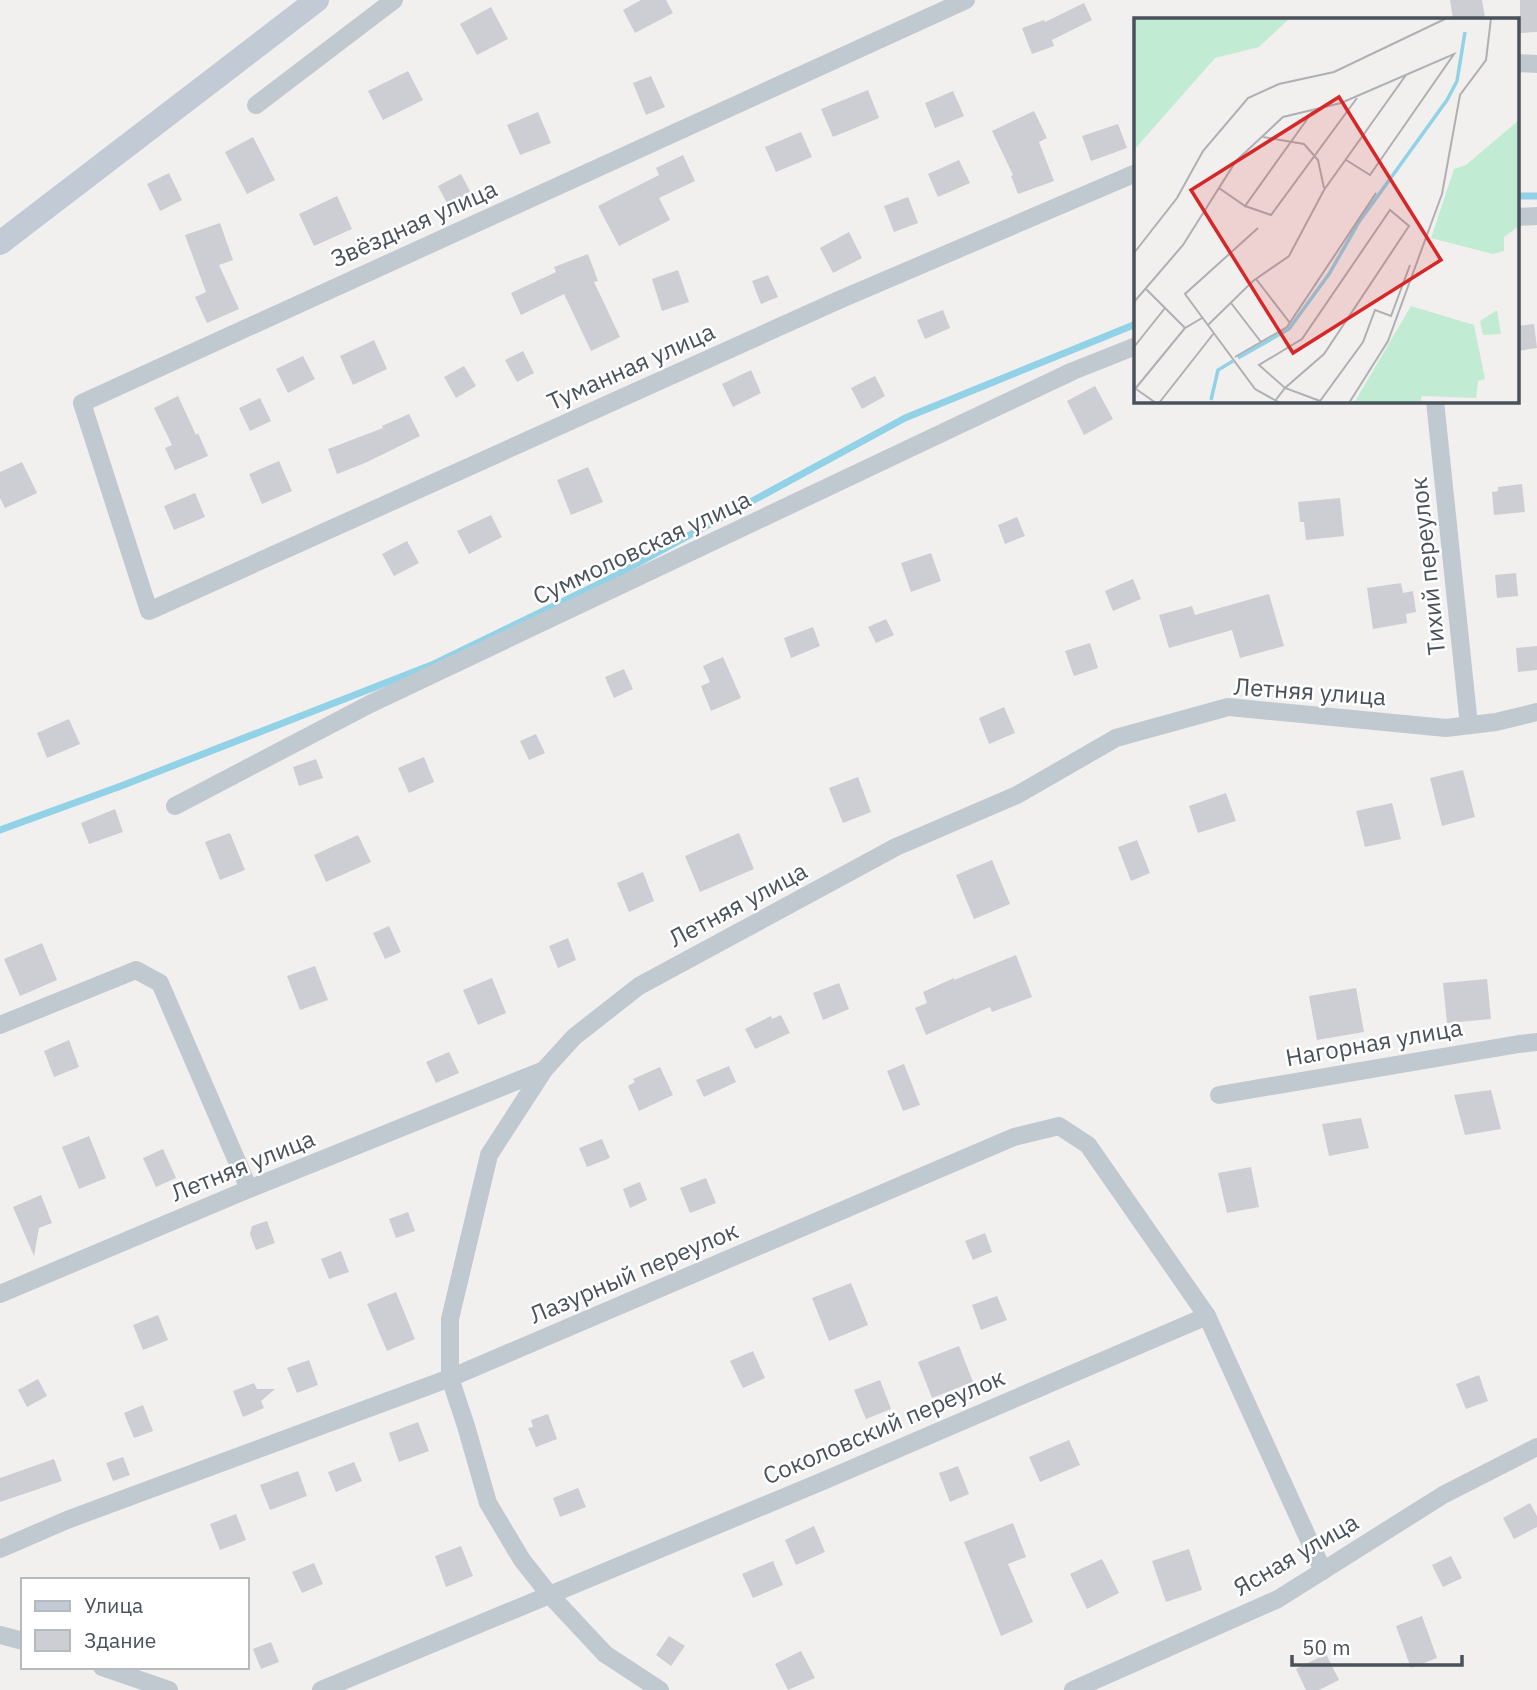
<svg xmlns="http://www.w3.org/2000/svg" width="1537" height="1690" font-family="'IBM Plex Sans',sans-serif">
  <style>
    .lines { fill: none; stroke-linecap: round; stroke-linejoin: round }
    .stream { stroke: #91d2e6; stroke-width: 7 }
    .building { fill: #ccced3 }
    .street { stroke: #c1c9d0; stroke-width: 18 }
    .secondary { stroke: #c1cad5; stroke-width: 24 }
    .labels { text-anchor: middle; stroke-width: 5; stroke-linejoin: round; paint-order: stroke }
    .street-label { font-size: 24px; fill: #49525b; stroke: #fff }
    .inset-river { fill: none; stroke: #91d2e6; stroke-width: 3.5 }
    .inset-road { fill: none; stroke: #aeb0b4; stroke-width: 2 }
    .view { fill: #d62828; fill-opacity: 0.15; stroke: #d62828; stroke-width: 3.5 }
    .inset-edge { fill: none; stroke: #49525b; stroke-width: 3.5 }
  </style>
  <rect width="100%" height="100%" fill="#f2efef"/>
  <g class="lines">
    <!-- stream -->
    <g class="stream">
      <path d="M1518 196H1537"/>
      <path d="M0 830 121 786 434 664 605 581 905 418 1136 324"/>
    </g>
  </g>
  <!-- building -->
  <g class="building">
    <path d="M641 0H666L673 13 635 33 623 10Z"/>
    <path d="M1450 0H1482L1485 17 1473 19H1453Z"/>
    <path d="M1520 0H1537V32L1520 33Z"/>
    <path d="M1084 3 1092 20 1052 40 1054 46 1032 54 1022 28 1044 20 1045 22Z"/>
    <path d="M491 7 508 39 477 55 460 24Z"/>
    <path d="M408 71 423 100 383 120 368 91Z"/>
    <path d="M651 76 665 107 646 115 633 83Z"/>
    <path d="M868 90 879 118 833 137 821 109Z"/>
    <path d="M953 91 964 116 935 128 925 103Z"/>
    <path d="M1034 111 1047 138 1039 142 1054 181 1018 194 1011 176 1013 175 992 131Z"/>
    <path d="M538 112 551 143 520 155 507 125Z"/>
    <path d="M1118 124 1127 148 1091 161 1082 136Z"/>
    <path d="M801 132 812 157 776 172 765 147Z"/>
    <path d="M253 137 275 180 247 194 225 152Z"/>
    <path d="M683 155 695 181 659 198 670 220 619 246 598 206 659 175 656 168Z"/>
    <path d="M959 160 970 183 938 197 928 174Z"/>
    <path d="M169 173 182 200 160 211 147 184Z"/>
    <path d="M461 174 471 193 448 205 438 186Z"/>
    <path d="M337 196 352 229 314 246 299 214Z"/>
    <path d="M908 197 918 223 894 232 884 206Z"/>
    <path d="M220 223 233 260 219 265 239 309 207 323 195 297 206 292 185 235Z"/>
    <path d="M849 232 862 258 833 273 820 248Z"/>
    <path d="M588 254 598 281 594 282 620 337 591 351 564 294 521 315 511 293 556 272 554 267Z"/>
    <path d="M678 270 689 302 662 311 652 279Z"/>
    <path d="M768 275 778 297 761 304 752 281Z"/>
    <path d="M943 310 950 328 925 339 917 320Z"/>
    <path d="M1534 324 1537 348 1518 351V326Z"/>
    <path d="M374 340 387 369 353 385 340 356Z"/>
    <path d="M523 351 534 373 517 382 505 360Z"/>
    <path d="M303 356 315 379 288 393 276 369Z"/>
    <path d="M464 366 476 386 456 398 444 377Z"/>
    <path d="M751 370 761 393 733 407 722 384Z"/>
    <path d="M875 376 885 396 862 409 851 388Z"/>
    <path d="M1095 386 1113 419 1084 435 1067 401Z"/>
    <path d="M178 396 196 435 198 433 208 456 175 470 165 448 172 445 154 408Z"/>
    <path d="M260 398 271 421 250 431 239 408Z"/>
    <path d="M409 414 420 436 365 463 337 474 328 449 383 428 382 426Z"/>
    <path d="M279 461 292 491 262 504 249 474Z"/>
    <path d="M22 462 37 493 5 508 0 498V472Z"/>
    <path d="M588 467 603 502 571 515 557 480Z"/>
    <path d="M1522 484 1525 512 1494 515 1492 492 1498 491V487Z"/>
    <path d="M195 493 205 517 174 530 164 506Z"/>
    <path d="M1340 498 1344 536 1306 540 1304 522H1300L1298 502Z"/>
    <path d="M491 515 502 537 469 554 457 531Z"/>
    <path d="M1017 517 1025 536 1005 544 998 525Z"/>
    <path d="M407 541 419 563 394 576 382 554Z"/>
    <path d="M931 553 941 581 911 592 901 563Z"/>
    <path d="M1516 573 1518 596 1497 598 1495 575Z"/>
    <path d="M1133 579 1141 599 1113 611 1105 591Z"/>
    <path d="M1401 583 1403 593 1413 591 1416 612 1406 614 1407 623 1373 629 1367 588Z"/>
    <path d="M1269 594 1284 646 1240 658 1232 630 1169 648 1159 615 1192 606 1195 615Z"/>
    <path d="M886 619 894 635 876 643 868 627Z"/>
    <path d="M813 627 820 646 791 658 784 638Z"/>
    <path d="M1090 643 1098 668 1074 676 1065 651Z"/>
    <path d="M1537 646V670L1518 672 1516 648Z"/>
    <path d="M723 657 741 698 711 711 701 686 710 682 703 666Z"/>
    <path d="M624 669 633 689 614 698 605 677Z"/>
    <path d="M1004 707 1015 733 989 744 979 718Z"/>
    <path d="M69 719 80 744 47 758 37 733Z"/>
    <path d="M536 734 545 753 529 760 520 741Z"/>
    <path d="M424 757 434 782 409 793 398 768Z"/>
    <path d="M316 759 323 778 299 786 293 767Z"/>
    <path d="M1463 770 1475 817 1442 826 1430 778Z"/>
    <path d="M858 777 871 812 843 823 829 788Z"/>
    <path d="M1226 793 1236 821 1198 833 1189 806Z"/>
    <path d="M1392 803 1401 839 1365 847 1356 811Z"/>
    <path d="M115 809 123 832 89 844 81 823Z"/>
    <path d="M230 833 245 870 220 880 205 842Z"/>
    <path d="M739 833 754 869 700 892 685 856Z"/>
    <path d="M358 835 371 862 326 882 314 855Z"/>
    <path d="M1137 840 1150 873 1131 881 1118 847Z"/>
    <path d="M992 860 1010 904 974 919 956 875Z"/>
    <path d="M643 872 654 901 629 912 617 883Z"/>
    <path d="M389 926 401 952 385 959 373 933Z"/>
    <path d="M568 938 576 960 558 968 549 946Z"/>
    <path d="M42 943 57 980 20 996 4 959Z"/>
    <path d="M1016 955 1032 997 992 1012 990 1007 926 1035 915 1008 927 1003 923 992 954 978V980Z"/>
    <path d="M315 966 328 1000 300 1010 287 976Z"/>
    <path d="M492 978 506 1013 478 1025 463 990Z"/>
    <path d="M1487 979 1491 1019 1447 1023 1443 983Z"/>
    <path d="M839 983 849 1009 823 1020 813 993Z"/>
    <path d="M1356 988 1364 1032 1317 1040 1309 996Z"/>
    <path d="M781 1015 790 1033 755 1049 745 1029 771 1016 772 1019Z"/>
    <path d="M69 1040 79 1067 54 1077 44 1051Z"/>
    <path d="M449 1052 459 1073 436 1083 426 1062Z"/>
    <path d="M904 1064 920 1105 903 1111 887 1071Z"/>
    <path d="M729 1066 736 1082 704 1097 696 1080Z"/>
    <path d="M660 1067 673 1095 639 1111 628 1086 635 1082 633 1079Z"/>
    <path d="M1491 1090 1501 1129 1465 1135 1454 1095Z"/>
    <path d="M1361 1118 1369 1148 1329 1156 1322 1124Z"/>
    <path d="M89 1136 106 1178 79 1189 62 1147Z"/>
    <path d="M602 1139 610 1158 587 1167 579 1148Z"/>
    <path d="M163 1149 176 1178 156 1187 143 1158Z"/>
    <path d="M1251 1167 1259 1207 1227 1213 1218 1173Z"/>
    <path d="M706 1178 716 1203 690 1213 680 1188Z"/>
    <path d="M640 1182 647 1200 630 1208 623 1189Z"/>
    <path d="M41 1195 52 1223 39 1228 34 1256 13 1207Z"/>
    <path d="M408 1212 415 1231 396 1238 389 1219Z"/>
    <path d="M267 1221 275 1243 256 1250 250 1234 252 1226Z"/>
    <path d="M985 1233 992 1252 973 1260 965 1241Z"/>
    <path d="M341 1251 349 1272 329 1279 321 1259Z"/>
    <path d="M851 1283 868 1325 829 1341 812 1298Z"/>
    <path d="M396 1292 415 1339 387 1351 367 1304Z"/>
    <path d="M997 1296 1007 1320 981 1330 972 1305Z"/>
    <path d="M158 1315 168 1340 143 1350 133 1325Z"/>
    <path d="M959 1346 973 1382 932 1398 918 1362Z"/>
    <path d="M753 1351 765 1378 743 1388 730 1361Z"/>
    <path d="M309 1360 318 1385 297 1393 287 1368Z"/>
    <path d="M1479 1375 1488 1401 1466 1409 1456 1384Z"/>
    <path d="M38 1379 47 1396 27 1407 18 1390Z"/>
    <path d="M880 1380 891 1409 866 1419 854 1390Z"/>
    <path d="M254 1383 257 1389H275L261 1401 264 1408 243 1417 233 1391Z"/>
    <path d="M143 1405 153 1431 134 1438 124 1413Z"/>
    <path d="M548 1414 557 1439 536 1447 528 1428 533 1427 531 1420Z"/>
    <path d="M418 1422 429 1451 399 1462 389 1433Z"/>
    <path d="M1069 1440 1080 1465 1040 1482 1029 1457Z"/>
    <path d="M123 1457 130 1475 113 1481 106 1463Z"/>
    <path d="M54 1459 62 1481 0 1502V1478Z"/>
    <path d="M354 1462 362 1481 336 1492 328 1472Z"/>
    <path d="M958 1466 969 1494 950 1502 939 1473Z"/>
    <path d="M298 1471 307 1496 270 1510 260 1485Z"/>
    <path d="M578 1488 586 1507 560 1517 553 1498Z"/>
    <path d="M1530 1503 1537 1516V1527L1514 1539 1503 1518Z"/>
    <path d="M236 1514 246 1540 220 1550 210 1524Z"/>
    <path d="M1013 1523 1026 1557 1008 1564 1033 1622 1001 1636 964 1542Z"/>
    <path d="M814 1526 825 1552 796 1565 785 1540Z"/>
    <path d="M461 1546 473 1576 446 1587 435 1556Z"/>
    <path d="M1189 1549 1202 1590 1166 1602 1152 1561Z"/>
    <path d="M1451 1556 1462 1578 1443 1587 1432 1565Z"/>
    <path d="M1102 1559 1119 1593 1087 1609 1070 1574Z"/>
    <path d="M773 1561 783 1585 753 1598 742 1574Z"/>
    <path d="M314 1563 323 1584 302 1593 292 1572Z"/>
    <path d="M1422 1616 1437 1658 1411 1668 1396 1626Z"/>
    <path d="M669 1636 685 1646 671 1666 656 1655Z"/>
    <path d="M271 1642 279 1662 261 1669 253 1649Z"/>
    <path d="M801 1651 815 1678 788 1690 775 1664Z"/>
    <path d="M1326 1654 1339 1680 1319 1690H1306L1296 1669Z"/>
  </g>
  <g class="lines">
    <!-- street -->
    <g class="street">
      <path d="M966 0 82 403 149 611 839 300 1136 173"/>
      <path d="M1518 63 1537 64"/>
      <path d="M256 105 394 0"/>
      <path d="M1518 217 1537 216"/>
      <path d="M1435 401 1469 725"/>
      <path d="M175 806 370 704 1073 371 1136 346"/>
      <path d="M0 1025 136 970 160 983 249 1189"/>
      <path d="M544 1070 489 1155 450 1319V1378L466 1426 488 1503 522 1560 549 1594 605 1654 660 1690"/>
      <path d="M1219 1095 1519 1044 1537 1042"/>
      <path d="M0 1294 249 1189 544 1070 574 1037 639 986 896 847 1017 795 1116 738 1228 707 1446 728 1496 722 1537 712"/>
      <path d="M0 1549 67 1520 450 1378 1014 1137 1059 1126 1088 1145 1207 1316"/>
      <path d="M0 1635 23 1641"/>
      <path d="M102 1667 169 1690"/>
      <path d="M321 1690 823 1481 1207 1316 1323 1571"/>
      <path d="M1073 1690 1278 1599 1443 1495 1537 1447"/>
    </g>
    <!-- secondary -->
    <path class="secondary" d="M0 243 317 0"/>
  </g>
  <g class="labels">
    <!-- street labels -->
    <g class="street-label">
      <text transform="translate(414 224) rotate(-24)" y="8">Звёздная улица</text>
      <text transform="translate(631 367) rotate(-24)" y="8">Туманная улица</text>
      <text transform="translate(642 548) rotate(-25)" y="8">Суммоловская улица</text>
      <text transform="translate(1428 566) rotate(-96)" y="8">Тихий переулок</text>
      <text transform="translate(1310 692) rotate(4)" y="8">Летняя улица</text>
      <text transform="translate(738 905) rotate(-28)" y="8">Летняя улица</text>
      <text transform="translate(1374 1043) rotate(-10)" y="8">Нагорная улица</text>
      <text transform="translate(243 1166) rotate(-22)" y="8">Летняя улица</text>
      <text transform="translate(634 1273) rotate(-23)" y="8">Лазурный переулок</text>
      <text transform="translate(884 1427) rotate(-23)" y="8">Соколовский переулок</text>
      <text transform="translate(1296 1555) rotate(-30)" y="8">Ясная улица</text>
    </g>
  </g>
  <!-- overview -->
  <g transform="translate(1134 18)">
    <rect width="385" height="385" fill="#f2efef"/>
    <path d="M0 0H156L125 29 81 40 0 132ZM385 102V208L370 219V233L359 236 297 220 320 151 332 147ZM277 288 340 307 351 361 344 363 342 380 288 378 286 385H220ZM363 292 367 316 349 317 346 303Z" fill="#c1ecd3"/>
    <path class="inset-river" d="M104 340 155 311 195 256 225 204 313 82 323 63 331 14M77 382 84 352 99 343"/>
    <path class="inset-road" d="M129 119 170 126 184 142 190 170M85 170 111 188 179 93M111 188 137 197 223 80M124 210 51 276 121 371 146 385M0 235 43 180 69 133 114 80 145 66 200 54 313 0M122 261 156 305M11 270 51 310 68 300M0 284 49 227 102 143 149 99 207 85 320 36 236 157 212 142M97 285 127 324M74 307 119 263 155 238 190 172 272 57M0 329 31 290M101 339 153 309 242 175M1 371 51 310M2 371 22 385M141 383 151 370 190 336 275 208 256 192 168 321 125 347 151 370 186 383 229 324 241 292 257 298 276 247M25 385 80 315M215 385 254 323 308 176 326 77 352 42 357 0"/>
    <path class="view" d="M205 79 307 242 159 335 57 172Z"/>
    <rect width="385" height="385" class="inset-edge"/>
  </g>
  <!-- legend -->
  <rect x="21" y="1578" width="228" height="91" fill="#ffffff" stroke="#b6babd" stroke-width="2"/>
  <rect x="35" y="1601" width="35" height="10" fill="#c1cad5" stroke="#b6babd" stroke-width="2"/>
  <text x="84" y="1613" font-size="21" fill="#49525b">Улица</text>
  <rect x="35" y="1630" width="35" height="21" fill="#ccced3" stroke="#b6babd" stroke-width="2"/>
  <text x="84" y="1648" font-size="21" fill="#49525b">Здание</text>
  <!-- scale -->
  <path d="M1292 1655v10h170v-10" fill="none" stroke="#49525b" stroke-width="3.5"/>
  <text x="1302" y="1655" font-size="21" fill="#49525b" stroke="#ffffff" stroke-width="5" paint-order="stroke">50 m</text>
</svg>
